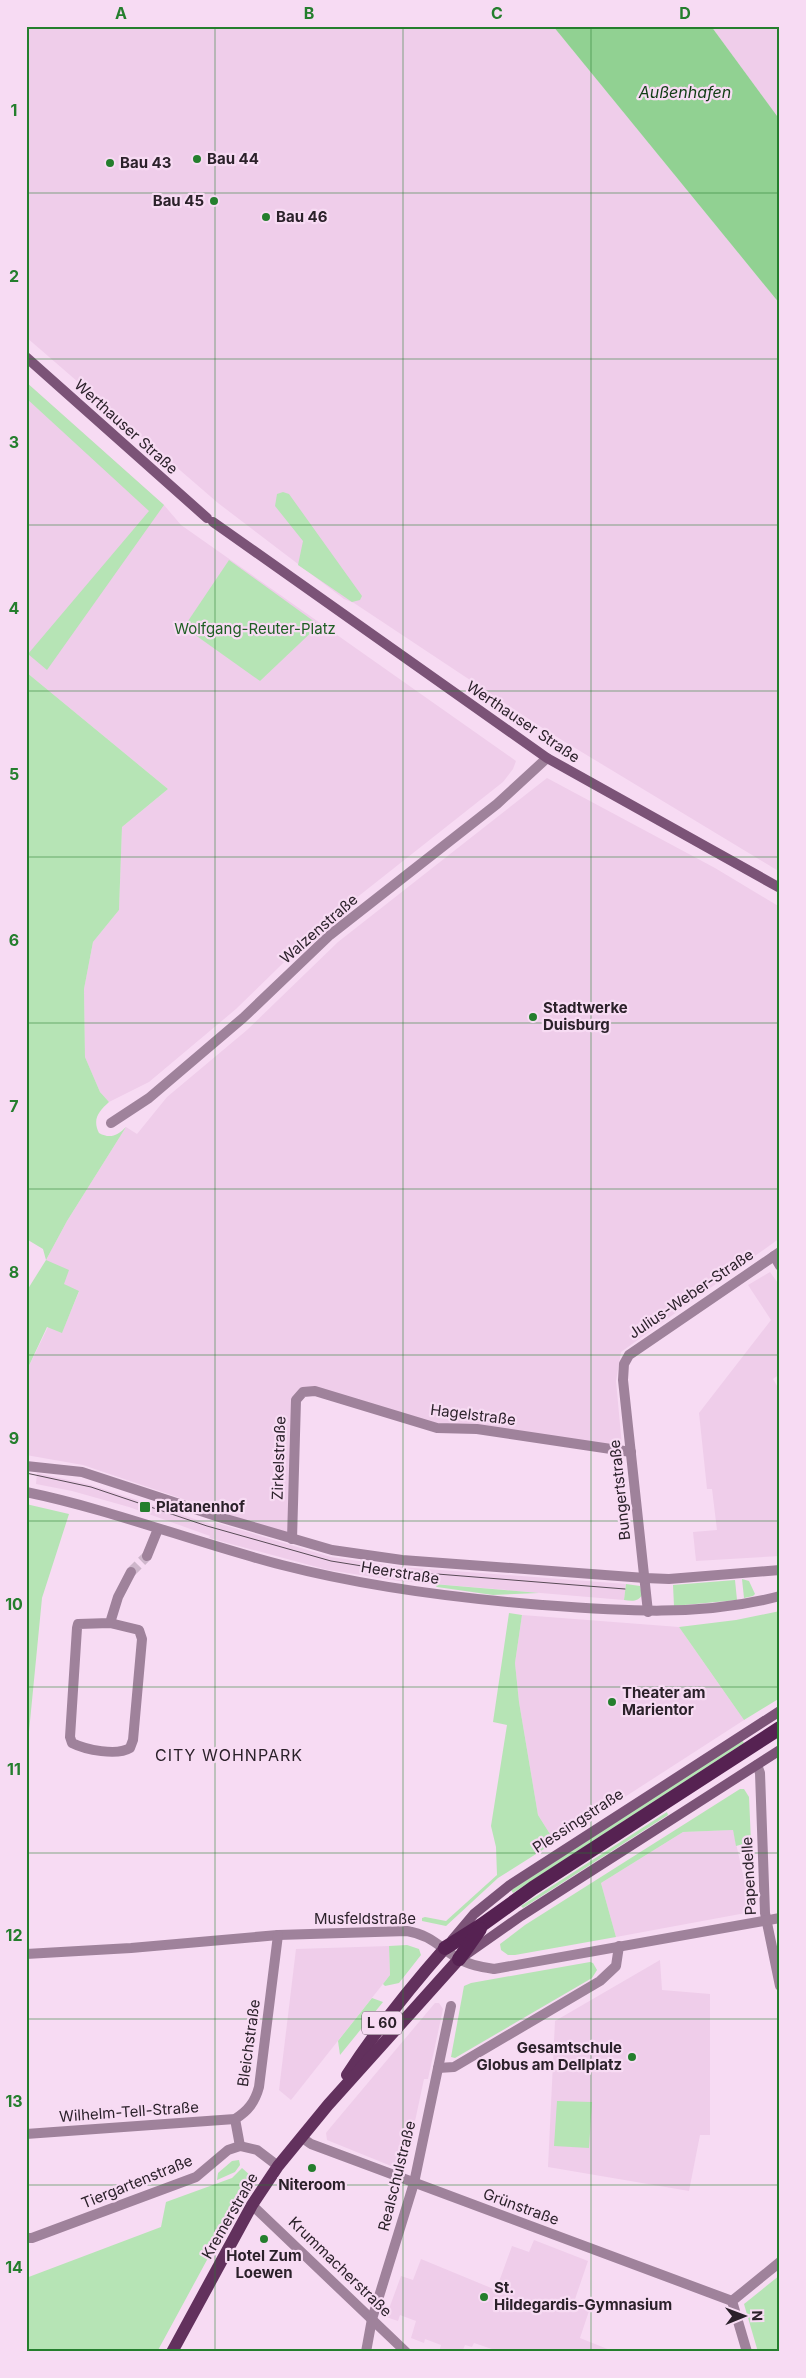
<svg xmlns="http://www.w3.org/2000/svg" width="806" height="2378" font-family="Inter,sans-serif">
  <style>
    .built { fill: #efcdea }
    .green { fill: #b6e4b5 }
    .water { fill: #91d192 }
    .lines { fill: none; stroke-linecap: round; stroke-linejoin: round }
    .minor-tunnel { stroke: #ceb6cb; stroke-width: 10; stroke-dasharray: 10 5; stroke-linecap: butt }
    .minor { stroke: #9f829b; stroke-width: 10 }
    .tertiary { stroke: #9f829b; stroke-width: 10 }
    .secondary { stroke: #7b5377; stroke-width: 10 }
    .primary { stroke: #62315d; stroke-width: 12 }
    .trunk { stroke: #562252; stroke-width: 14 }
    .tram { stroke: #594b57; stroke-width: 1 }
    .grid { fill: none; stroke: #247e2d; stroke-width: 1; stroke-opacity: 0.55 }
    .poi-dot { fill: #247e2d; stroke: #f7dbf3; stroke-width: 2 }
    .labels { text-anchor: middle; stroke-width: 4.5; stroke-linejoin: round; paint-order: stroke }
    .shield { fill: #f7dbf3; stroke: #685966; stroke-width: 1 }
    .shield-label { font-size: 14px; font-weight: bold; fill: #2b212a }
    .poi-label { font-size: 15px; font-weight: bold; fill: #2b212a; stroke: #f7dbf3; text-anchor: start }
    .street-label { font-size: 15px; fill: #2b212a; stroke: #f7dbf3 }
    .park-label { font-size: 15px; fill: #1e5e23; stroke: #f7dbf3 }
    .water-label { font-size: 16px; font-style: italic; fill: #113d15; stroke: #f7dbf3 }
    .neighbourhood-label { font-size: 16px; letter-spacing: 1px; fill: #2b212a; stroke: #f7dbf3 }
    .neatline { fill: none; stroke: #247e2d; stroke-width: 2 }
    .grid-label { font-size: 16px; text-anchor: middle; font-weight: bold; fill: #247e2d }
  </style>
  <rect width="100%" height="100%" fill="#f7dbf3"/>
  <!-- built -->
  <g class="built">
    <path d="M26 26H553L780 304V872L547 731 354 603 344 599 218 503 26 337Z"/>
    <path d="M711 26H780V120L751 81Z"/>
    <path d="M26 382 164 505 181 525 516 761 513 769 503 782 322 925 236 1009 149 1082 109 1102 100 1092 85 1057 84 989 93 942 119 910 122 827 168 789 26 672Z"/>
    <path d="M547 778 715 868 780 907V1238L621 1352 616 1381 622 1446 437 1426 300 1390 288 1535 83 1465 26 1455V1372L48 1327 62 1332 79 1292 63 1284 46 1260 67 1221 126 1127 137 1134 167 1097 247 1030 338 942Z"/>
    <path d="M770 1272 780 1286V1374L773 1379 780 1391V1556L696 1561 693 1532 717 1530 712 1489H707L699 1413 771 1320 748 1285Z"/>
    <path d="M37 1473 91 1485 213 1525 214 1522 331 1557 401 1567 626 1584 624 1600 399 1581 328 1570 209 1538 210 1536 129 1507 72 1491 36 1484Z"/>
    <path d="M522 1615 679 1627 744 1720 555 1842 538 1815 519 1702 515 1663Z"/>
    <path d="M733 1830 744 1879 753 1878 754 1908 751 1912 616 1937 601 1883 683 1832Z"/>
    <path d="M389 1946 390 1975 291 2100 279 2090 296 1949Z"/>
    <path d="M660 1960 662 1990 710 1994V2135H700L689 2191 548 2167 555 2021Z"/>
    <path d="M435 2003H439L443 2009 428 2079H424L405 2168 401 2170 327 2140 326 2133 330 2128Z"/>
    <path d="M534 2240 588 2261 573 2305 589 2311 580 2338 615 2352H501L474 2343 472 2347 465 2345 462 2352H439L441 2345 425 2339 424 2343 411 2338 416 2321 400 2315 398 2321 386 2317 401 2276 413 2280 421 2259 496 2290 512 2246 529 2252Z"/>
  </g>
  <!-- green -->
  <g class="green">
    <path d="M26 382 164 505 47 670 28 654 149 511 26 398Z"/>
    <path d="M283 492 289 494 362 596 360 600 352 602 298 565 303 541 275 506 277 494Z"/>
    <path d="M229 560 319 625 260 681 184 627Z"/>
    <path d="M26 672 168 789 122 827 119 910 93 942 84 989 85 1057 100 1092 109 1102C99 1111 92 1119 99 1133 110 1139 117 1136 126 1127L67 1221 46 1260 69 1270 64 1284 79 1291 62 1333 47 1327 26 1372V1292L46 1260 43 1249 28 1240 26 1241Z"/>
    <path d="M26 1504 69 1514 42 1598 27 1752Z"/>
    <path d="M742 1579 749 1581 755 1594 753 1596 744 1598Z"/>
    <path d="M735 1580 737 1600 674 1606 673 1585Z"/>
    <path d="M433 1584 539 1593 493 1595 437 1587Z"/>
    <path d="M626 1584 640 1586 642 1595C638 1602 632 1601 624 1600Z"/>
    <path d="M780 1611V1698L744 1720 679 1627 736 1620Z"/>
    <path d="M509 1613 522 1615 515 1663 519 1702 538 1815 555 1842 498 1878 446 1926 422 1921V1918L425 1917 446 1921 497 1875 496 1847 491 1826 507 1725 493 1722Z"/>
    <path d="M742 1740 744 1743 513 1893 511 1890Z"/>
    <path d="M740 1789H744L749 1797 751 1842 736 1846 733 1830 683 1832 601 1883 616 1937 515 1955H508L501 1950 500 1944 525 1925Z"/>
    <path d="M667 1812 668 1815 523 1908 521 1906Z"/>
    <path d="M407 1945 419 1949 421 1955 399 1983 385 1986 383 1984 390 1975 389 1946Z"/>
    <path d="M590 1962 593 1963 597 1970 592 1978 455 2058 451 2057 464 1986 471 1983Z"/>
    <path d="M372 1998 383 2002 340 2055 338 2041Z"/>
    <path d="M557 2101 592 2102 589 2148 554 2146Z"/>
    <path d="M239 2160 240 2165 235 2172 217 2180 218 2173 232 2161Z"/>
    <path d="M242 2168 252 2177 157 2352H27L26 2278 161 2227 166 2202 232 2178Z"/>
    <path d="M780 2275V2352H758L744 2304Z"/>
  </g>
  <!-- water -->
  <path class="water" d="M553 26H711L780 120V304Z"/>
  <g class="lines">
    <!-- minor-tunnel -->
    <path class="minor-tunnel" d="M131 1572 147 1556"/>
    <!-- minor -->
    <g class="minor">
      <path d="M111 1123 149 1098 243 1018 330 935 497 804 547 758"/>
      <path d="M774 1256 780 1266"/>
      <path d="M292 1539 296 1400 303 1392 315 1391 437 1428 477 1429 631 1452"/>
      <path d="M147 1556 158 1529"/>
      <path d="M648 1612 623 1380 624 1364 629 1355 780 1252"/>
      <path d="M110 1623 139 1630 142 1639 133 1740 130 1748C117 1756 86 1750 72 1743L70 1737 77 1628 78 1624 110 1623 118 1597 131 1572"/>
      <path d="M757 1765 760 1773 765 1913 780 1986"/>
      <path d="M26 1954 131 1948 278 1935 407 1931C431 1935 439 1947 459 1959 469 1965 482 1967 494 1969L780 1918"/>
      <path d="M438 2068 454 2067 600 1981 616 1966 619 1946"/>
      <path d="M235 2119 240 2146"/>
      <path d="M26 2134 235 2119C248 2111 255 2102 259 2087L278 1935"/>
      <path d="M301 2137 311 2144 732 2301"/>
      <path d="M252 2205 406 2352"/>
      <path d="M26 2238H32L196 2177 228 2150 240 2146 257 2150 278 2166"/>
      <path d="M366 2352 372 2319 414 2183 451 2006"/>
      <path d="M747 2352 732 2301 780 2262"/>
    </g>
    <!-- tertiary -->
    <g class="tertiary">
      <path d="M26 1466 82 1472 219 1517 332 1550 402 1560 645 1578 669 1579 780 1570"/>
      <path d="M26 1492C113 1510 196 1543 282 1565 367 1587 455 1598 542 1605 622 1611 701 1617 780 1596"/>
    </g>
    <!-- secondary -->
    <g class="secondary">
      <path d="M26 357 207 518"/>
      <path d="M213 522 547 758 780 888"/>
      <path d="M452 1940 474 1914 510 1885 780 1711"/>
      <path d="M464 1956 521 1916 780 1750"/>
    </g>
    <!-- primary -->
    <g class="primary">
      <path d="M347 2075C376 2030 409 1989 445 1948"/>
      <path d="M172 2352 252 2205 278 2166 328 2105 459 1959"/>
    </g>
    <!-- trunk -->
    <g class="trunk">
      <path d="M445 1948 483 1924 533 1888 780 1728"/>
      <path d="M459 1959 480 1929"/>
    </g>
    <!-- tram -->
    <path class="tram" d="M26 1473 91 1487 207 1526 331 1561 387 1570 625 1589"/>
  </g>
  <!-- grid -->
  <path class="grid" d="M215 26V2352M403 26V2352M591 26V2352M26 193H780M26 359H780M26 525H780M26 691H780M26 857H780M26 1023H780M26 1189H780M26 1355H780M26 1521H780M26 1687H780M26 1853H780M26 2019H780M26 2185H780"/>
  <!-- markers -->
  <g class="poi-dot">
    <circle cx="197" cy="159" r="5"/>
    <circle cx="110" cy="163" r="5"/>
    <circle cx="214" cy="201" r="5"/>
    <circle cx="266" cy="217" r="5"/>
    <circle cx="533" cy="1017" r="5"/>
    <rect x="139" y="1501" width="12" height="12" rx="2.5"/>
    <circle cx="612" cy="1702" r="5"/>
    <circle cx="632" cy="2057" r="5"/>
    <circle cx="312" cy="2168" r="5"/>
    <circle cx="264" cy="2239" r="5"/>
    <circle cx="484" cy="2297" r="5"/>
  </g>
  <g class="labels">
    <!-- shield labels -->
    <rect class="shield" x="362" y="2011.5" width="40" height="23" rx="4"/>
    <g class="shield-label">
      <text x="382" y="2028">L 60</text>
    </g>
    <!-- poi labels -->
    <g class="poi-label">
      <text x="207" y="164">Bau 44</text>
      <text x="120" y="168">Bau 43</text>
      <text x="204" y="206" text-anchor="end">Bau 45</text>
      <text x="276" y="222">Bau 46</text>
      <text x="543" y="1013">Stadtwerke<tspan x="543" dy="17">Duisburg</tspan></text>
      <text x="156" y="1512">Platanenhof</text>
      <text x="622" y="1698">Theater am<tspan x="622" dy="17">Marientor</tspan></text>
      <text x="622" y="2053" text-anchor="end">Gesamtschule<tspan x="622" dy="17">Globus am Dellplatz</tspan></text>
      <text x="312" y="2190" text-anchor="middle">Niteroom</text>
      <text x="264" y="2261" text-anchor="middle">Hotel Zum<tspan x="264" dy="17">Loewen</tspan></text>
      <text x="494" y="2293">St.<tspan x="494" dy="17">Hildegardis-Gymnasium</tspan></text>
    </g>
    <!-- street labels -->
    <g class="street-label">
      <text transform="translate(126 427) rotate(42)" y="5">Werthauser Straße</text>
      <text transform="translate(523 722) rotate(34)" y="5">Werthauser Straße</text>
      <text transform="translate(319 929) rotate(-41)" y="5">Walzenstraße</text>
      <text transform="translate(691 1294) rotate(-34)" y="5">Julius-Weber-Straße</text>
      <text transform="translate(473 1415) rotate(7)" y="5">Hagelstraße</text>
      <text transform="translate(279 1458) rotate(-88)" y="5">Zirkelstraße</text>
      <text transform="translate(620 1490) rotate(-96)" y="5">Bungertstraße</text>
      <text transform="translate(400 1573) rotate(9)" y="5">Heerstraße</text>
      <text transform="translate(578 1821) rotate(-33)" y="5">Plessingstraße</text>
      <text transform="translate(749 1876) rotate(-93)" y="5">Papendelle</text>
      <text x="365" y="1924">Musfeldstraße</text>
      <text transform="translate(249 2043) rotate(-82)" y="5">Bleichstraße</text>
      <text transform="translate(129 2112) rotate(-4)" y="5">Wilhelm-Tell-Straße</text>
      <text transform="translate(397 2176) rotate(-76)" y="5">Realschulstraße</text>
      <text transform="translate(137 2182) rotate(-22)" y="5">Tiergartenstraße</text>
      <text transform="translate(521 2207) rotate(20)" y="5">Grünstraße</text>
      <text transform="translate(230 2216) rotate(-60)" y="5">Kremerstraße</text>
      <text transform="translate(340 2267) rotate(44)" y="5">Krummacherstraße</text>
    </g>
    <!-- park labels -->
    <g class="park-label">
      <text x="255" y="634">Wolfgang-Reuter-Platz</text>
    </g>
    <!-- water labels -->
    <g class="water-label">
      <text x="685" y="98">Außenhafen</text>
    </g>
    <!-- neighbourhood labels -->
    <g class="neighbourhood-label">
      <text x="229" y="1761">CITY WOHNPARK</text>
    </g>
  </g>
  <!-- border -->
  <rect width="806" height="2378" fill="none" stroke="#f7dbf3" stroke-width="55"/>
  <!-- north arrow -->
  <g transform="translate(744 2316) rotate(89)" stroke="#f7dbf3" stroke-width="4" paint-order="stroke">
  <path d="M0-4L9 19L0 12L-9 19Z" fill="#2b212a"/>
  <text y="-8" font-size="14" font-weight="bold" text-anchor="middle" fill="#2b212a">N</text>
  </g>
  <rect x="28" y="28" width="750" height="2322" class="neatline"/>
  <g class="grid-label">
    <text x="121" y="19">A</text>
    <text x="309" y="19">B</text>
    <text x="497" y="19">C</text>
    <text x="685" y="19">D</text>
    <text x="14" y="116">1</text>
    <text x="14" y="282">2</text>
    <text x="14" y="448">3</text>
    <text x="14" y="614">4</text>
    <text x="14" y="780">5</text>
    <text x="14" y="946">6</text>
    <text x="14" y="1112">7</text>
    <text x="14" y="1278">8</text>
    <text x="14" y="1444">9</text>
    <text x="14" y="1610">10</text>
    <text x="14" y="1775">11</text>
    <text x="14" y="1941">12</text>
    <text x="14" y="2107">13</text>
    <text x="14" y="2273">14</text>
  </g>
</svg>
